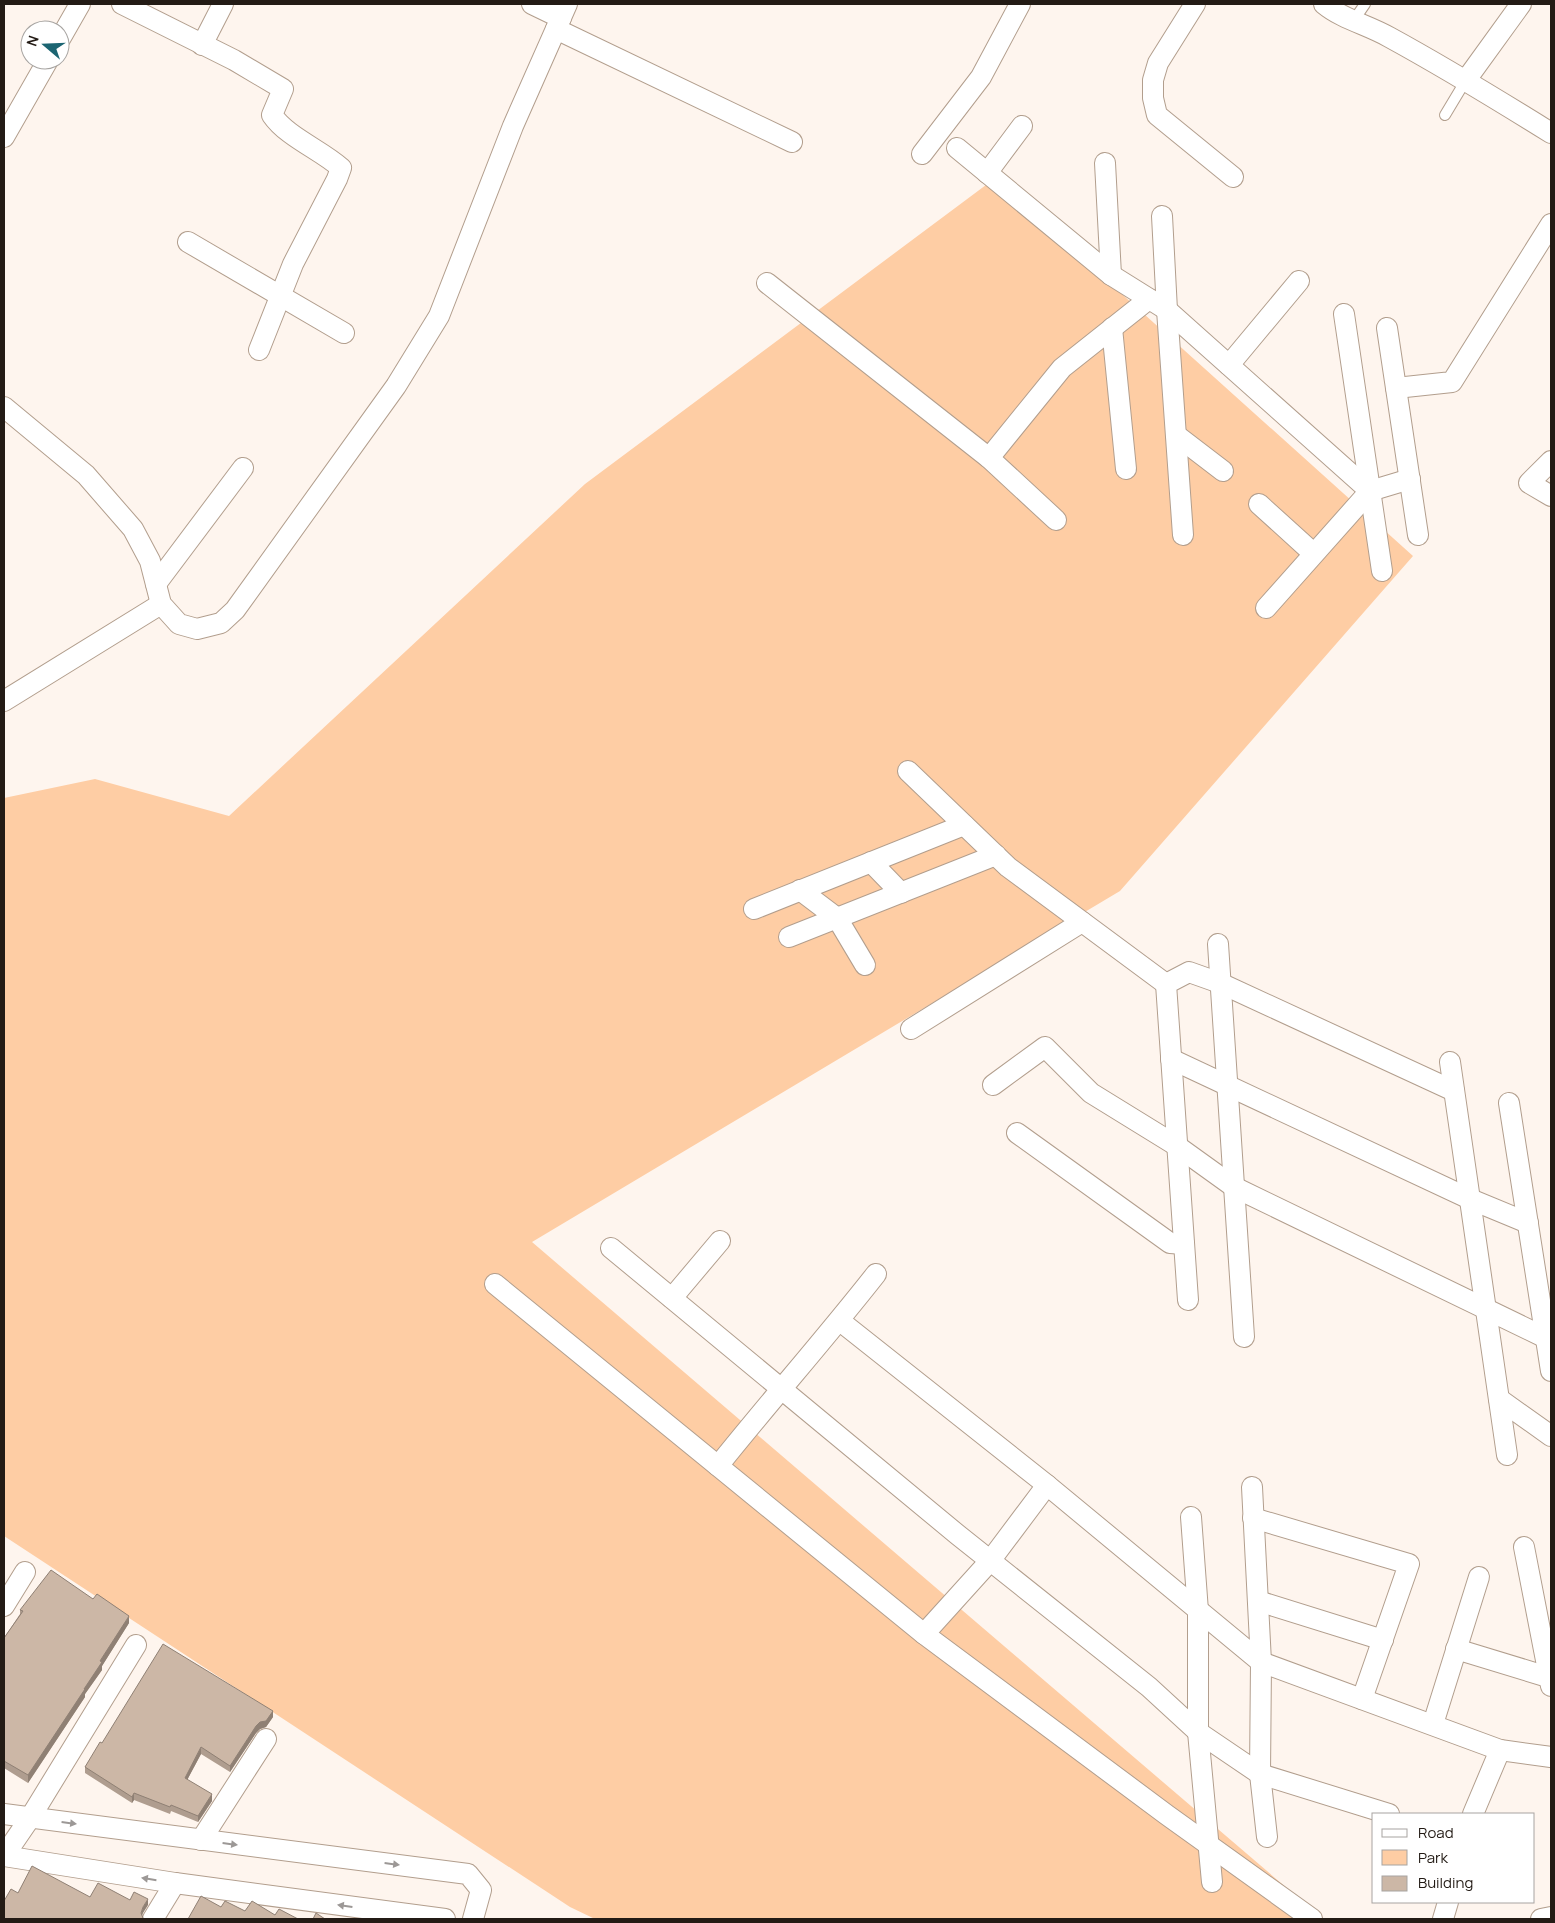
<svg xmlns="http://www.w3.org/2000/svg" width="1555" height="1923" font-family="Manrope,sans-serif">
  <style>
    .green { fill: #fecda4 }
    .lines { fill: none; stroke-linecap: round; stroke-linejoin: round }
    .service-casing { stroke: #b29e8d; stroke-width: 12 }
    .minor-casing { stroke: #b29e8d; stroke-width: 22 }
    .service { stroke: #fff; stroke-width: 10 }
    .minor { stroke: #fff; stroke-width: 20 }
    .wall { fill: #af9d8f }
    .shaded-wall { fill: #8f8074 }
    .building { fill: #ccb7a6; stroke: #8f8074 }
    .oneway { fill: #9c9896 }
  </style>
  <rect width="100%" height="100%" fill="#fef5ee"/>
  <!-- green -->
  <path class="green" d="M994 179 1413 556 1120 891 532 1242 1323 1919H595L570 1907 4 1536V798L95 779 229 816 585 484Z"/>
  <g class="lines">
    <!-- service casing -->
    <g class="service-casing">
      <g id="service">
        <path d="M1354 20 1365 4"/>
        <path d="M1445 115 1466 80"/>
      </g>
    </g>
    <!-- minor casing -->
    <g class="minor-casing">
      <g id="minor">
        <path d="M122 4 234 60 283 89 272 115C287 137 321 150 341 168L337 179 293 264 259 350"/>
        <path d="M532 4 561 18"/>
        <path d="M1195 4 1158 63 1153 80V98L1157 115 1233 177"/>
        <path d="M1324 4C1342 19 1368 25 1389 37 1444 67 1498 100 1551 133"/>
        <path d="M556 29 792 142"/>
        <path d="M60 39 80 4"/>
        <path d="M202 45 223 4"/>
        <path d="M1466 80 1521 4"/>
        <path d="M4 137 48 60"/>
        <path d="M957 148 1111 275 1167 310 1370 491"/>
        <path d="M922 154 981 77 1020 4"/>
        <path d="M1105 163 1111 275"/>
        <path d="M987 173 1022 126"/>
        <path d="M1162 216 1167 310 1183 535"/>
        <path d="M188 242 344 333"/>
        <path d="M767 283 989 458 1056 520"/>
        <path d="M1344 314 1382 571"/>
        <path d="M1112 328 1126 469"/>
        <path d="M1387 328 1418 535"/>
        <path d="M1229 365 1299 281"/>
        <path d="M1396 388 1452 382 1551 224"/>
        <path d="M4 407 86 475 133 529 150 561 161 604 179 624 197 629 221 623 235 610 396 386 439 316 513 126 567 4"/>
        <path d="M1176 435 1223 471"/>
        <path d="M989 458 1062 368 1149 299"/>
        <path d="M1551 461 1529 483 1551 496"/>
        <path d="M1259 504 1313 553"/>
        <path d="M156 584 243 468"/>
        <path d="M1266 608 1370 491 1410 479"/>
        <path d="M4 701 161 604"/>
        <path d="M908 771 1008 867 1166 984"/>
        <path d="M871 862 901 893"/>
        <path d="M800 890 837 918 865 965"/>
        <path d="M754 909 964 825"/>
        <path d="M789 937 996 855"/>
        <path d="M1218 944 1244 1337"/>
        <path d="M911 1029 1082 922"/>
        <path d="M1171 1059 1470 1199 1528 1223"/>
        <path d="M1450 1062 1507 1455"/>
        <path d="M993 1085 1045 1047 1091 1093 1177 1146 1234 1187 1546 1338"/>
        <path d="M1509 1103 1551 1371"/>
        <path d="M1017 1133 1170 1243 1184 1244"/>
        <path d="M611 1248 958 1535 1149 1687 1198 1732 1260 1774 1389 1814"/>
        <path d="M876 1274C825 1339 770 1401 718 1466L924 1634 990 1561 1047 1485"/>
        <path d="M495 1284 718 1466"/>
        <path d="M672 1298 720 1241"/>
        <path d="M1188 1300 1166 984 1189 972 1220 983 1454 1091"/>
        <path d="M840 1321 1047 1485 1261 1662 1500 1750 1551 1757"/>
        <path d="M1499 1399 1551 1436"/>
        <path d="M1252 1487 1261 1662 1260 1774 1267 1837"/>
        <path d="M1191 1517 1198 1611V1732L1212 1882"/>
        <path d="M1253 1518 1409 1564 1362 1699"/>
        <path d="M1524 1547 1551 1686"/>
        <path d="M1258 1601 1383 1640"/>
        <path d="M4 1606 25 1572"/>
        <path d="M924 1634 1167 1815 1312 1919"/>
        <path d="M1456 1649 1551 1678"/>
        <path d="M1433 1724 1479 1577"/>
        <path d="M4 1814 468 1874 481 1890 473 1919"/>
        <path d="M1473 1814 1500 1750"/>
        <path d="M201 1840 266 1739"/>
        <path d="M4 1856 175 1883 445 1919"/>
        <path d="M4 1856 30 1818 136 1645"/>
        <path d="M153 1919 175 1883"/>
        <path d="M1443 1919 1448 1902"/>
        <path d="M1541 1919 1551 1917"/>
      </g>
    </g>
    <!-- service -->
    <use href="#service" class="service"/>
    <!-- minor -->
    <use href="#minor" class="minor"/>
  </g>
  <!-- wall -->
  <g class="wall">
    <path d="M20 1610 129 1623 102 1666V1670L85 1694V1697L28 1783 4 1768V1638L20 1614Z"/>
    <path d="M273 1717 266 1727 260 1729 256 1733 230 1772 201 1754 187 1780 212 1801 198 1822 171 1811 170 1814 134 1800 132 1803 85 1773V1767L102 1743Z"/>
  </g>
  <!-- shaded-wall -->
  <g class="shaded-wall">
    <path d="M129 1616V1623L102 1666V1670L85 1694V1697L28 1783V1775L84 1689 100 1661Z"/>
    <path d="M273 1711V1717L266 1727 260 1729 256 1733 230 1772V1766L256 1726Z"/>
    <path d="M201 1747V1754L185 1784V1778Z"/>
    <path d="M134 1793V1800L132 1803V1797Z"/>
    <path d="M212 1794V1801L198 1822V1816Z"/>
    <path d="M148 1899V1905L143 1913 141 1919V1913L143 1907Z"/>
  </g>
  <!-- building -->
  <g class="building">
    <path d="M51 1570 93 1599 97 1594 129 1616 100 1661 102 1662 84 1689H85L28 1775 4 1761V1638L23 1611 20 1610Z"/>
    <path d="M163 1644 273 1711 266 1721 260 1722 256 1726 230 1766 201 1747 185 1778 212 1794 198 1816 171 1805 170 1807 134 1793 132 1797 85 1767 100 1742 102 1743Z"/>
    <path d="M32 1866 90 1897 98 1883 130 1900 134 1892 148 1899 143 1907 141 1913 143 1918 142 1919H4V1901L11 1889 18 1893Z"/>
    <path d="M201 1896 221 1907 225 1901 245 1911 252 1901 275 1915 279 1909 298 1919H188Z"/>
    <path d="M316 1913 325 1919H313Z"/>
  </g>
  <!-- one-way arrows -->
  <defs><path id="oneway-solid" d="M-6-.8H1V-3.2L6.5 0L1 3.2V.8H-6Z" transform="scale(1.25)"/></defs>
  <g class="oneway">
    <use href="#oneway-solid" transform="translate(69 1823) rotate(7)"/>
    <use href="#oneway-solid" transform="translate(230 1844) rotate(7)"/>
    <use href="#oneway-solid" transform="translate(392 1864) rotate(7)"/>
    <use href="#oneway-solid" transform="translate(149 1879) rotate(-171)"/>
    <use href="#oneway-solid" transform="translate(345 1906) rotate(-172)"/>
  </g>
  <!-- border -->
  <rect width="1555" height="1923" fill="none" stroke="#231b15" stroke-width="10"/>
  <!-- legend -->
  <rect x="1372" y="1813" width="162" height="90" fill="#ffffff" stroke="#a7a4a1"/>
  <rect x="1382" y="1829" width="25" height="8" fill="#ffffff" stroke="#a7a4a1"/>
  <text x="1418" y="1838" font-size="15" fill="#231b15">Road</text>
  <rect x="1382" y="1850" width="25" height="15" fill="#fecda4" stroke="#a7a4a1"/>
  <text x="1418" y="1863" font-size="15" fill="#231b15">Park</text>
  <rect x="1382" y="1876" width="25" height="15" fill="#ccb7a6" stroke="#a7a4a1"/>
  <text x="1418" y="1888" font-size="15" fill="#231b15">Building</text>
  <!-- north arrow -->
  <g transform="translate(45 45) rotate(289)"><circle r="24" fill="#ffffff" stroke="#a7a4a1"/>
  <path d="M0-4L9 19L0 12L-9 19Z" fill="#1c6572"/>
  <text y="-8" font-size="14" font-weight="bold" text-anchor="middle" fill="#231b15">N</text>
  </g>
</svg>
